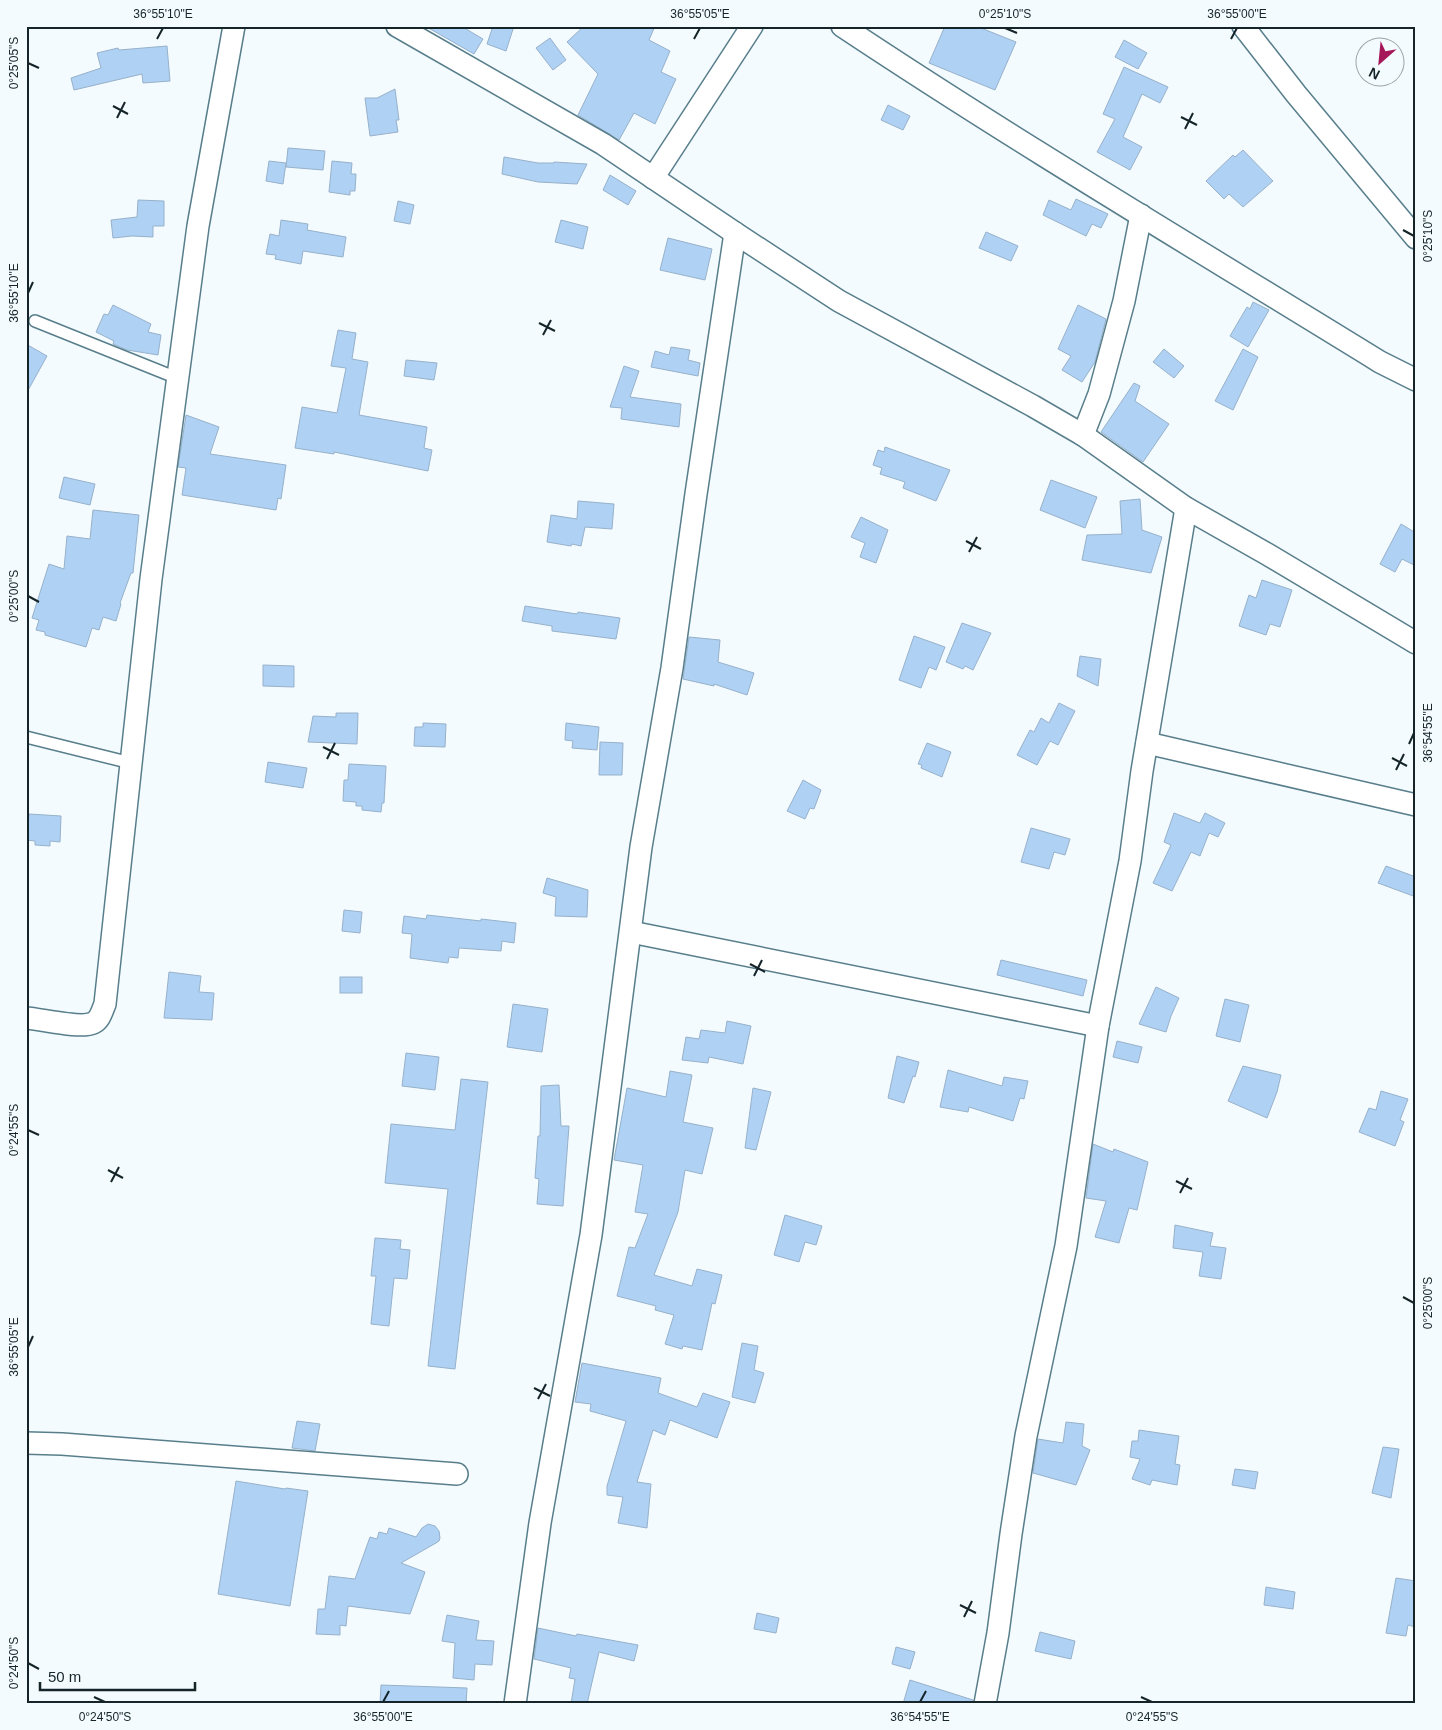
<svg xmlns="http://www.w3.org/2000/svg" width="1442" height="1730" font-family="Arial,sans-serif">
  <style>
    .building { fill: #afd1f3; stroke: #97b1cb }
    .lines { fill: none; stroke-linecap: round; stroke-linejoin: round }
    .service-casing { stroke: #587e8b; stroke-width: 14 }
    .minor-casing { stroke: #587e8b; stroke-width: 24 }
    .service { stroke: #fff; stroke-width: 11 }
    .minor { stroke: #fff; stroke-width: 21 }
    .ticks { fill: none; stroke: #142429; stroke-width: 2 }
    .neatline { fill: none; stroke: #142429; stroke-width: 2 }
    .ticks-label { font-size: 12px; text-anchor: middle; fill: #142429 }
  </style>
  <rect width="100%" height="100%" fill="#f3fbfe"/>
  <!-- building -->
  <g class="building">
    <path d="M425 26H461L483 39 474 54Z"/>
    <path d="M493 26H514L506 51 487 44Z"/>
    <path d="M584 26H655L649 40 670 51 661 72 676 79 655 124 634 113 619 140 578 115 598 74 567 42Z"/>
    <path d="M945 26H976L1016 42 995 90 929 63Z"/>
    <path d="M550 38 566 60 553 70 536 48Z"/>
    <path d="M1124 40 1147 53 1138 69 1115 57Z"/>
    <path d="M167 46 170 81 143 83 142 74 74 90 71 78 101 68 97 53 118 48 119 50Z"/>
    <path d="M1124 67 1168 87 1160 103 1142 94 1123 137 1142 147 1130 170 1097 152 1115 119 1103 114Z"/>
    <path d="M395 89 399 120H396L398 132 370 136 365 98H377Z"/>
    <path d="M888 105 910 116 903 130 881 120Z"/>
    <path d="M288 148 325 151 323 170 286 167Z"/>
    <path d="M1243 150 1273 181 1243 207 1229 194 1224 199 1206 181 1233 155 1235 157Z"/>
    <path d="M504 157 538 163H554V162L587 164 577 184 538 182 502 174Z"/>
    <path d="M269 161 286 163 283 184 266 181Z"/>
    <path d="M332 161 352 163 351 174H356L355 191H350V195L329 192Z"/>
    <path d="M610 175 636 191 628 205 603 190Z"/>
    <path d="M1076 199 1108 214 1101 228 1092 224 1086 236 1043 215 1049 200 1071 210Z"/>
    <path d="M138 200 164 201V226H153V237L132 236 113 238 111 220 137 217Z"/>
    <path d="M398 201 414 205 410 224 394 221Z"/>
    <path d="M281 220 308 224 307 230 346 237 343 257 303 251 301 264 275 259 276 255 266 254 270 234 279 236Z"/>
    <path d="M561 220 588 227 583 249 555 242Z"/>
    <path d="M986 232 1018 246 1011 261 979 248Z"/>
    <path d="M668 238 712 249 705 280 660 270Z"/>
    <path d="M1253 302 1269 310 1248 347 1230 336 1247 307 1250 309Z"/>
    <path d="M113 305 151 324 148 332 161 335 158 355 127 350 113 344 114 341 96 332 104 314 108 315Z"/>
    <path d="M1078 305 1106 319 1095 362 1082 382 1062 370 1071 356 1058 349Z"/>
    <path d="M338 330 356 333 352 359 368 362 359 415 427 427 424 448 432 450 428 471 334 452V454L295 448 302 407 337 413 346 368 331 366Z"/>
    <path d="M26 344 47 356 26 394Z"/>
    <path d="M671 347 690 350 688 360 700 363 698 376 651 367 655 351 669 355Z"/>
    <path d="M1164 349 1184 366 1174 378 1153 362Z"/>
    <path d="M1243 349 1258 357 1233 410 1215 401Z"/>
    <path d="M406 360 437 363 434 380 404 376Z"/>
    <path d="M624 366 639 371 630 397 681 404 679 427 621 419 622 408 610 407Z"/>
    <path d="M1134 383 1140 386 1135 401 1169 424 1143 462 1101 432Z"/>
    <path d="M186 415 219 427 210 454 286 465 281 499 278 498 276 510 182 495 186 468 178 467Z"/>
    <path d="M885 447 950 470 936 501 903 488 905 482 880 474 882 468 873 465 878 450 884 452Z"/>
    <path d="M64 477 95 484 90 505 59 498Z"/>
    <path d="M1051 480 1097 497 1085 528 1040 510Z"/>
    <path d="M1140 499 1142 530 1162 537 1151 573 1082 560 1087 535 1122 534 1120 501Z"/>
    <path d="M578 501 614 504 612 529 585 527 581 546 572 544 571 546 547 542 551 515 577 519Z"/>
    <path d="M93 510 139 515 133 573H131L120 603 121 604 116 621 103 617 99 630 92 628 86 647 45 635V632L36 630 39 620 32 618 49 564 64 569 67 536 90 539Z"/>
    <path d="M861 517 888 530 876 563 860 557 865 543 851 537Z"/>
    <path d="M1401 524 1416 533V566L1402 559 1395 572 1380 564Z"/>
    <path d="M1262 580 1292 590 1280 627 1270 624 1266 635 1239 626 1249 595 1256 598Z"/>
    <path d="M525 606 577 614 578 612 620 618 616 639 552 631V626L522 621Z"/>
    <path d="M962 623 991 633 973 670 965 666 963 669 946 662Z"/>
    <path d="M914 636 945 647 936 670 929 667 921 688 899 680Z"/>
    <path d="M689 637 720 640 718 662 754 673 747 695 714 684V686L683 679Z"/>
    <path d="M1080 656 1101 659 1098 686 1077 676Z"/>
    <path d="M263 665 294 666V687L263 686Z"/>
    <path d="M1059 703 1075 711 1058 745 1050 741 1037 765 1017 755 1030 730 1034 732 1041 718 1049 723Z"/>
    <path d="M336 713H358L357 744 308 742 313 716 336 717Z"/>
    <path d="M423 723 446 724 445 747 414 746 415 727H423Z"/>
    <path d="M566 723 599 727 597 750 572 748 573 741 565 740Z"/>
    <path d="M600 742 623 743 622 775H599Z"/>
    <path d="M927 743 951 752 942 777 921 768 922 765 918 764Z"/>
    <path d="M268 762 307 768 303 788 265 782Z"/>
    <path d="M349 764 386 766 384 803H382L381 812 362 810V806H356V802L343 801 344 780H348Z"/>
    <path d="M803 780 821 790 814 809 810 808 805 819 787 811Z"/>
    <path d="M1174 813 1200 823 1205 813 1225 823 1218 837 1209 833 1200 856 1191 852 1172 891 1153 883 1171 845 1164 842Z"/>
    <path d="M29 814 61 816 60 842 50 841V846L35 845V841L26 840V824H28Z"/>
    <path d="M1031 828 1070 839 1065 855 1054 852 1049 869 1021 862Z"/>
    <path d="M1386 866 1416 877V897L1378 883Z"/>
    <path d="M547 878 588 890 587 917 555 916 556 897 543 893Z"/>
    <path d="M344 910 362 912 360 933 342 931Z"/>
    <path d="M427 915 481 921V919L516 923 514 943 502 941 501 951 459 948 458 958 449 957 448 963 410 958 412 934 402 933 404 916 426 919Z"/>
    <path d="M1001 960 1087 980 1083 996 997 975Z"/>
    <path d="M169 972 201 976 199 992 214 993 212 1020 164 1018Z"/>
    <rect x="340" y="977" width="22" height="16"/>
    <path d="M1156 987 1179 998 1171 1016 1166 1032 1139 1024Z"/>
    <path d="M1225 999 1249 1005 1240 1042 1216 1036Z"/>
    <path d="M513 1004 548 1009 542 1052 507 1047Z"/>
    <path d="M727 1021 751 1026 743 1064 709 1057 708 1063 682 1060 686 1037 699 1039 701 1030 725 1033Z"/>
    <path d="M1117 1041 1142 1047 1138 1063 1113 1057Z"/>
    <path d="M406 1053 439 1057 435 1090 402 1086Z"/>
    <path d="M897 1056 919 1062 915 1077 913 1076 904 1103 888 1098Z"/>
    <path d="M1243 1066 1281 1075 1277 1092 1267 1118 1228 1101Z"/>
    <path d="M948 1070 1002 1086 1004 1077 1028 1081 1024 1099 1020 1098 1013 1121 969 1107 968 1112 940 1107Z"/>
    <path d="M670 1071 692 1075 683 1122 713 1128 702 1174 685 1170 678 1212 654 1275 692 1286 697 1269 722 1275 715 1304 712 1303 702 1350 683 1346 682 1349 665 1344 674 1315 655 1310 656 1306 617 1296 629 1247 635 1248 648 1214 635 1212 643 1165 614 1160 627 1088 666 1097Z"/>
    <path d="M461 1079 488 1082 455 1369 428 1366 448 1189 385 1183 391 1124 455 1130Z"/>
    <path d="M559 1085 561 1126H569L563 1206 537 1204 539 1179 535 1178 538 1136H540L541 1086Z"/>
    <path d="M753 1088 771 1092 756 1150 745 1148Z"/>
    <path d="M1381 1091 1408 1099 1400 1120 1404 1122 1395 1146 1359 1132 1369 1108 1376 1110Z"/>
    <path d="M1093 1144 1113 1152 1114 1149 1148 1162 1137 1210 1129 1208 1119 1243 1095 1237 1106 1201 1086 1198Z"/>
    <path d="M785 1215 822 1226 816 1245 805 1242 799 1262 774 1255Z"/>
    <path d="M1175 1225 1213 1233 1210 1246 1226 1248 1221 1279 1199 1276 1203 1252 1173 1248Z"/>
    <path d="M375 1238 401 1240 400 1249 410 1250 407 1279 394 1278 389 1326 371 1324 376 1276H371Z"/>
    <path d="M742 1343 758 1346 754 1370 764 1373 755 1403 732 1397Z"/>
    <path d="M582 1363 661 1378 658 1393 697 1407 703 1393 730 1402 717 1438 670 1420 665 1435 653 1430 637 1482 651 1484 647 1528 618 1523 623 1497 607 1495V1486L626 1421 590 1411 591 1404 575 1402Z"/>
    <path d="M297 1421 320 1424 315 1451 292 1448Z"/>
    <path d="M1066 1422 1084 1424 1082 1446 1090 1450 1076 1485 1033 1473 1038 1439 1063 1443Z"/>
    <path d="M1139 1430 1179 1436 1175 1464 1180 1465 1177 1485 1152 1480 1150 1485 1132 1479 1140 1459 1130 1457 1132 1441H1138Z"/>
    <path d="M1383 1447 1399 1449 1391 1498 1372 1493Z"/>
    <path d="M1235 1469 1258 1472 1255 1489 1232 1485Z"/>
    <path d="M236 1481 285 1489 286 1488 308 1491 290 1606 218 1594Z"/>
    <path d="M428 1524 435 1526 439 1531 440 1538 439 1541 436 1543 401 1563 425 1572 410 1614 348 1606 346 1626 340 1625V1635L316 1634 318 1609H325L329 1576 355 1579 370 1537 377 1539 379 1532 387 1534 389 1528 416 1537 422 1528Z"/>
    <path d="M1396 1578 1416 1581V1627L1408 1625 1406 1636 1386 1633Z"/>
    <path d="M1266 1587 1295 1592 1293 1609 1264 1605Z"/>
    <path d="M757 1613 779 1618 776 1633 754 1629Z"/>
    <path d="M447 1615 479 1621 476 1640 494 1641 492 1665 475 1664 474 1680 453 1678 455 1643 442 1641Z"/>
    <path d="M538 1628 576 1636 577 1634 638 1645 634 1661 599 1652 587 1704H571L575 1679 569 1678 571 1668 534 1659Z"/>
    <path d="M1040 1632 1075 1641 1071 1659 1035 1651Z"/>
    <path d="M896 1647 915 1652 910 1669 892 1664Z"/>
    <path d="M910 1680 973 1700V1704H903Z"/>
    <path d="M381 1685 467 1688 466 1704H380Z"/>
  </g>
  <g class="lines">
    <!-- service casing -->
    <g class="service-casing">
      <g id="service">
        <path d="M35 321 177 378"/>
        <path d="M26 737 131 763"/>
      </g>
    </g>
    <!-- minor casing -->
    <g class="minor-casing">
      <g id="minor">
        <path d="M397 26 603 144 735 233 839 301 1033 406 1083 435 1186 508 1267 554 1416 643"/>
        <path d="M842 26C1018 143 1200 251 1380 362L1416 380"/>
        <path d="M1243 26 1296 94 1416 238"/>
        <path d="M653 178 752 26"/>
        <path d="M1083 435 1099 394 1124 301 1141 215"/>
        <path d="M1147 743 1416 805"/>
        <path d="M631 932 1098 1026"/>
        <path d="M26 1018C41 1019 81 1029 93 1023 100 1020 102 1011 105 1004L151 579 198 226 234 26"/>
        <path d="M26 1443 62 1444 457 1474"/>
        <path d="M515 1704 540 1523 591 1235 641 847 672 668 696 494 735 233"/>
        <path d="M985 1704 998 1633 1011 1534 1026 1436 1066 1246 1098 1026 1130 861 1142 771 1186 508"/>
      </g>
    </g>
    <!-- service -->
    <use href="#service" class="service"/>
    <!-- minor -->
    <use href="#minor" class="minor"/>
  </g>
  <!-- ticks -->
  <path class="ticks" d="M1005 28 1017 33M157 39 163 28M694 39 700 28M1231 39 1237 28M28 63 39 68M113 106 128 114M1181 117 1197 125M117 118 125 102M1185 129 1193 113M1403 230 1414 236M28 293 33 282M539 323 555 331M543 335 551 320M966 541 981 549M969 552 977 537M28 596 39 602M1409 744 1414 733M323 747 339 755M1392 758 1407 766M327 759 335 743M1396 770 1404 754M750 964 765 972M754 976 762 960M28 1130 39 1135M108 1170 123 1178M1176 1181 1192 1189M111 1182 119 1167M1180 1193 1188 1178M1403 1297 1414 1303M28 1347 33 1336M534 1388 550 1396M538 1399 546 1384M960 1605 976 1613M964 1617 972 1601M28 1663 39 1669M94 1697 105 1702M1141 1697 1152 1702M383 1702 389 1691M920 1702 926 1691"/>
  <!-- border -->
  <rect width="1442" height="1730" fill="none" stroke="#f3fbfe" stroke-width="55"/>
  <!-- north arrow -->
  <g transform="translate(1380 62) rotate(207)"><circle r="24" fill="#f3fbfe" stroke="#9aa5a9"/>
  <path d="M0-4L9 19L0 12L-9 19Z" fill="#a51759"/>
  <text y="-8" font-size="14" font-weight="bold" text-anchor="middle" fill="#142429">N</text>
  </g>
  <!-- scale -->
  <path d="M40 1682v8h155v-8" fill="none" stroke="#142429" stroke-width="2.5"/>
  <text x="48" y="1682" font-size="15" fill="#142429" stroke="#f3fbfe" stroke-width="4" paint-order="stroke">50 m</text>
  <rect x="28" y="28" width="1386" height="1674" class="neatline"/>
  <g class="ticks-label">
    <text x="163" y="18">36°55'10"E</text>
    <text x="700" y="18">36°55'05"E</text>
    <text x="1005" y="18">0°25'10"S</text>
    <text x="1237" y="18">36°55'00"E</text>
    <text transform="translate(14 63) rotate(-90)" y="4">0°25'05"S</text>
    <text transform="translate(1428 236) rotate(-90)" y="4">0°25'10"S</text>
    <text transform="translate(14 293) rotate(-90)" y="4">36°55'10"E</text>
    <text transform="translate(14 596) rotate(-90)" y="4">0°25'00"S</text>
    <text transform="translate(1428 733) rotate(-90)" y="4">36°54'55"E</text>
    <text transform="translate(14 1130) rotate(-90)" y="4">0°24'55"S</text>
    <text transform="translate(1428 1303) rotate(-90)" y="4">0°25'00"S</text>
    <text transform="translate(14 1347) rotate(-90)" y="4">36°55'05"E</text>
    <text transform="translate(14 1663) rotate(-90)" y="4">0°24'50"S</text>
    <text x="105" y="1721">0°24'50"S</text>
    <text x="383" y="1721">36°55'00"E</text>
    <text x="920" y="1721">36°54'55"E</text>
    <text x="1152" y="1721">0°24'55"S</text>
  </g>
</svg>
